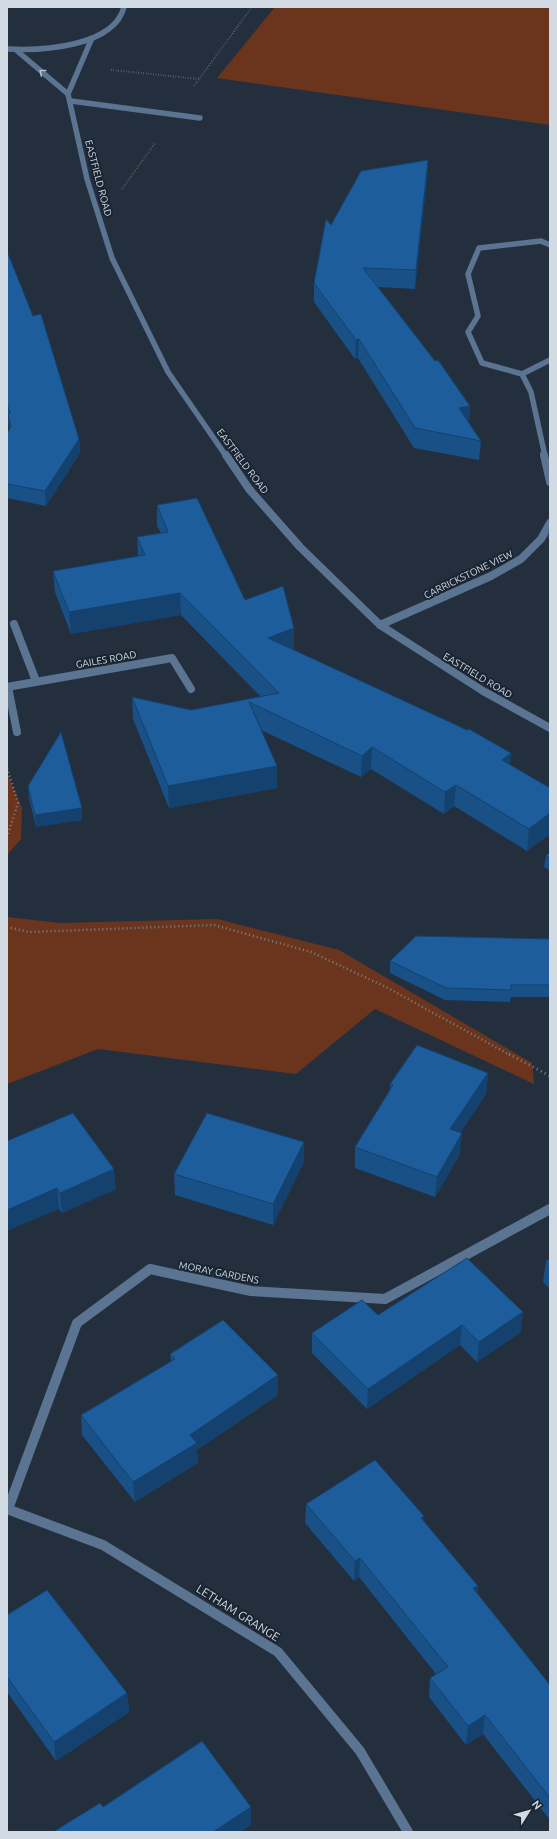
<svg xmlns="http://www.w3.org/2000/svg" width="557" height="1839" font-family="Ubuntu,sans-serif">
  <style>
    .green { fill: #6b351d }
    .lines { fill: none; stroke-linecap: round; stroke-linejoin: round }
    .path-far2 { stroke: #78828e; stroke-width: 2; stroke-dasharray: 0.5 2; stroke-linecap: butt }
    .path-far1 { stroke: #78828e; stroke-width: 2.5; stroke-dasharray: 1 3; stroke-linecap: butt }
    .path { stroke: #78828e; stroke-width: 3; stroke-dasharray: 1 3.5; stroke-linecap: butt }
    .service-far1 { stroke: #5b7491; stroke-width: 5.5 }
    .service { stroke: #5b7491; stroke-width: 8 }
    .minor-far2 { stroke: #5b7491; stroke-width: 5.5 }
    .minor-far1 { stroke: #5b7491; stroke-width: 8 }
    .minor { stroke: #5b7491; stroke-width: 10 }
    .tertiary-far1 { stroke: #5b7491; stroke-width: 5.5 }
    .tertiary { stroke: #5b7491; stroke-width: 8 }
    .wall { fill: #195086 }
    .shaded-wall { fill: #14416d }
    .building { fill: #1d5d9c; stroke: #14416d }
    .oneway { stroke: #b4c0ce }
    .labels { text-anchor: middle; stroke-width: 4; stroke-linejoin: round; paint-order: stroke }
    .street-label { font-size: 10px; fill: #d2dae3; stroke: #192533 }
    .near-street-label { font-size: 12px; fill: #d2dae3; stroke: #192533 }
  </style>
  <rect width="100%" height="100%" fill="#232f3d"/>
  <!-- green -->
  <g class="green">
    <path d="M275 7H550V125L217 78Z"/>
    <path d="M7 773 22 808 21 839 7 855Z"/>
    <path d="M7 917 60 923 217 919 339 950 532 1063 534 1084 375 1009 296 1074 98 1049 7 1084Z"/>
  </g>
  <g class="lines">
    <!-- path-far2 -->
    <g class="path-far2">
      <path d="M111 70 199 79"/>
      <path d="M194 86 252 7"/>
      <path d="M122 189 155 143"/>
    </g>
    <!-- path-far1 -->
    <g class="path-far1">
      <path d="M7 768 18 803 7 837"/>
      <path d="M7 927 29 932 214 925 311 952 386 987 510 1055"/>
    </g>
    <!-- path -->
    <path class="path" d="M509 1054 550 1076"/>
    <!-- service-far1 -->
    <path class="service-far1" d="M71 101 200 118"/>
    <!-- service -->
    <path class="service" d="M14 624 36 681"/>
    <!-- minor-far2 -->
    <g class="minor-far2">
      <path d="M550 245 541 241 479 248 468 274 478 316 468 332 482 363 522 374 550 360"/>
      <path d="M522 374 531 392 545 456"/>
    </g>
    <!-- minor-far1 -->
    <g class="minor-far1">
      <path d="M544 455 550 482"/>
      <path d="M380 625 491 576 521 559 541 539 550 523"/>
      <path d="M7 687 172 658 191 689"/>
      <path d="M8 687 17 732"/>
    </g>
    <!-- minor -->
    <g class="minor">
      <path d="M7 1509 103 1545 278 1652 360 1751 408 1832"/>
      <path d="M8 1509 77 1323 150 1269 251 1291 385 1299 550 1209"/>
    </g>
    <!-- tertiary-far1 -->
    <g class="tertiary-far1">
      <path d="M7 49C41 51 114 47 124 7"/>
      <path d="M16 50 68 94 87 179 112 258 168 372 226 456"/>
      <path d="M68 94 92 38"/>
    </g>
    <!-- tertiary -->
    <path class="tertiary" d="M226 455 249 489 300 547 380 625 483 691 550 728"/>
  </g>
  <!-- wall -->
  <g class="wall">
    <path d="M428 160 427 178 415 289 378 287 470 406 469 423 481 441 479 460 414 448 358 358 355 359 314 302V283L331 225Z"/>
    <path d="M7 251 79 439 80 453 46 506 7 498V433L9 429 8 418 7 413Z"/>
    <path d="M157 505 245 600 294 649 293 650 511 753 510 765 550 788V834L527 851 454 806 444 814 371 769 361 777 261 730 277 766V788L169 808 133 719 132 697 191 710 261 697 181 615 71 634 55 592 53 571 138 557 137 537 161 533 157 526Z"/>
    <path d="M550 519V539L548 537Z"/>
    <path d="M28 786 82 820 36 827 29 798Z"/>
    <path d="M550 852V871L544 867 546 856Z"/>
    <path d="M550 939V997H511L510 1002 445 1000 390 973V961Z"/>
    <path d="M488 1073 486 1094 460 1133V1154L435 1197 355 1168V1147L390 1091V1084Z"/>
    <path d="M7 1141 116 1189 62 1213Z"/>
    <path d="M304 1142V1162L273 1225 175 1195 174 1174Z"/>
    <path d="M550 1259V1289L543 1282 546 1261Z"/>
    <path d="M378 1315 521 1332 477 1362 460 1345 367 1409 312 1353V1333Z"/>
    <path d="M170 1354 278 1395 197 1450 198 1463 135 1502 82 1435 81 1415 171 1362Z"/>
    <path d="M306 1504 424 1521 478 1586 477 1593 550 1685V1820L483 1734 466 1745 429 1697 430 1678 436 1674 359 1577 354 1581 305 1523Z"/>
    <path d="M7 1615 127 1693 129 1712 56 1761 7 1692Z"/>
  </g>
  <!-- shaded-wall -->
  <g class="shaded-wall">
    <path d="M428 160 427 178 415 289 416 270Z"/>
    <path d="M359 339 358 358 355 359 356 340Z"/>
    <path d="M470 406 469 426 459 408Z"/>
    <path d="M79 439 80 453 46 506 45 491Z"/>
    <path d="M180 593 181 615 71 634 69 612Z"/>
    <path d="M294 628V649L268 659V638Z"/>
    <path d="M372 747 371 769 361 777 362 756Z"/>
    <path d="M511 753 509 775 502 760Z"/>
    <path d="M277 766V788L169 808 168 786Z"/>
    <path d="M456 785 454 806 444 814 445 792Z"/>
    <path d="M82 808V820L36 827 35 815Z"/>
    <path d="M550 813V834L527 851 529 829Z"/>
    <path d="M488 1073 486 1094 449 1150 450 1129Z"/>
    <path d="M462 1133 460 1154 435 1197 437 1177Z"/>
    <path d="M304 1142V1162L273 1225V1204Z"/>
    <path d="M114 1169 116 1189 62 1213 60 1193Z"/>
    <path d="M57 1188 59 1209 7 1231V1210Z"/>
    <path d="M523 1312 521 1332 477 1362 479 1342Z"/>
    <path d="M462 1325 460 1345 367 1409 368 1389Z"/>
    <path d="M278 1375V1395L197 1450 198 1463 135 1502 133 1482 190 1435Z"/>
    <path d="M424 1516 423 1535 421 1518Z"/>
    <path d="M360 1558 359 1577 354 1581 355 1561Z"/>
    <path d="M478 1586 476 1605 473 1588Z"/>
    <path d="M127 1693 129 1712 56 1761 54 1742Z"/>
    <path d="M485 1715 483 1734 466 1745 468 1726Z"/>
    <path d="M251 1807V1825L241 1832H213Z"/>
  </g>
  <!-- building -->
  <g class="building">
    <path d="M428 160 416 270 363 268 435 361 438 360 470 406 459 408 481 441 415 428 359 339 356 340 314 283 326 219 331 225 361 171Z"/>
    <path d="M7 251 33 316 41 314 79 439 45 491 7 484V433L11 427 8 414 10 413 7 404Z"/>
    <path d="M197 498 245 600 283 586 294 628 268 638 467 730 469 729 511 753 502 760 550 788V813L529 829 456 785 445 792 372 747 362 756 249 702 277 766 168 786 132 697 191 710 279 693 180 593 69 612 53 571 145 555 137 537 168 532 157 505Z"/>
    <path d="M61 732 82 808 35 815 28 786Z"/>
    <path d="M550 852V858L546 856Z"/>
    <path d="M416 936 550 939V985H511V990L446 988 390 961Z"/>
    <path d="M417 1045 488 1073 450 1129 462 1133 437 1177 355 1147 393 1085 390 1084Z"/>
    <path d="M73 1113 114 1169 60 1193 57 1188 7 1210V1141Z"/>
    <path d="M207 1113 304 1142 273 1204 174 1174Z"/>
    <path d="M467 1258 523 1312 479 1342 462 1325 368 1389 312 1333 362 1300 378 1315Z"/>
    <path d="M550 1259V1266L546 1261Z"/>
    <path d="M223 1320 278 1375 190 1435 197 1443 133 1482 81 1415 175 1359 170 1354Z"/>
    <path d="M375 1460 424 1516 421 1518 478 1586 473 1588 550 1685V1798L485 1715 468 1726 430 1678 448 1667 360 1558 355 1561 306 1504Z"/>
    <path d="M47 1590 127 1693 54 1742 7 1677V1615Z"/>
    <path d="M202 1741 251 1807 213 1832H53L100 1803 103 1807Z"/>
  </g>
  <!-- one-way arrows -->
  <defs><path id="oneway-chevron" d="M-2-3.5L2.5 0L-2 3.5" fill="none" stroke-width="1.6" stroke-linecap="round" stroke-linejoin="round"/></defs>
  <use class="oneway" href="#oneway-chevron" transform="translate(42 72) rotate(-141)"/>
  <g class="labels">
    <!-- street labels -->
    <g class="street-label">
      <text transform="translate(99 178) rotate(75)" y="4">EASTFIELD ROAD</text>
      <text transform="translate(243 461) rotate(53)" y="4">EASTFIELD ROAD</text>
      <text transform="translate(468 574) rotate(-26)" y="4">CARRICKSTONE VIEW</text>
      <text transform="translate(106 659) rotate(-10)" y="4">GAILES ROAD</text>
      <text transform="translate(478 675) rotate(31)" y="4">EASTFIELD ROAD</text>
      <text transform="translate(219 1272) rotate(11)" y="4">MORAY GARDENS</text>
    </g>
    <!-- near-street labels -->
    <g class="near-street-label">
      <text transform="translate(238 1613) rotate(32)" y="4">LETHAM GRANGE</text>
    </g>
  </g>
  <!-- border -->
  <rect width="557" height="1839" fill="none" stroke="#d2dae3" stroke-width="16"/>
  <!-- north arrow -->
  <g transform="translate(529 1811) rotate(53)" stroke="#192533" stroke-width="3" paint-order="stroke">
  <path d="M0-3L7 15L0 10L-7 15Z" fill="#d2dae3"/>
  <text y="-6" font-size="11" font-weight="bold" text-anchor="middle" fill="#d2dae3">N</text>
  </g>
</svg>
